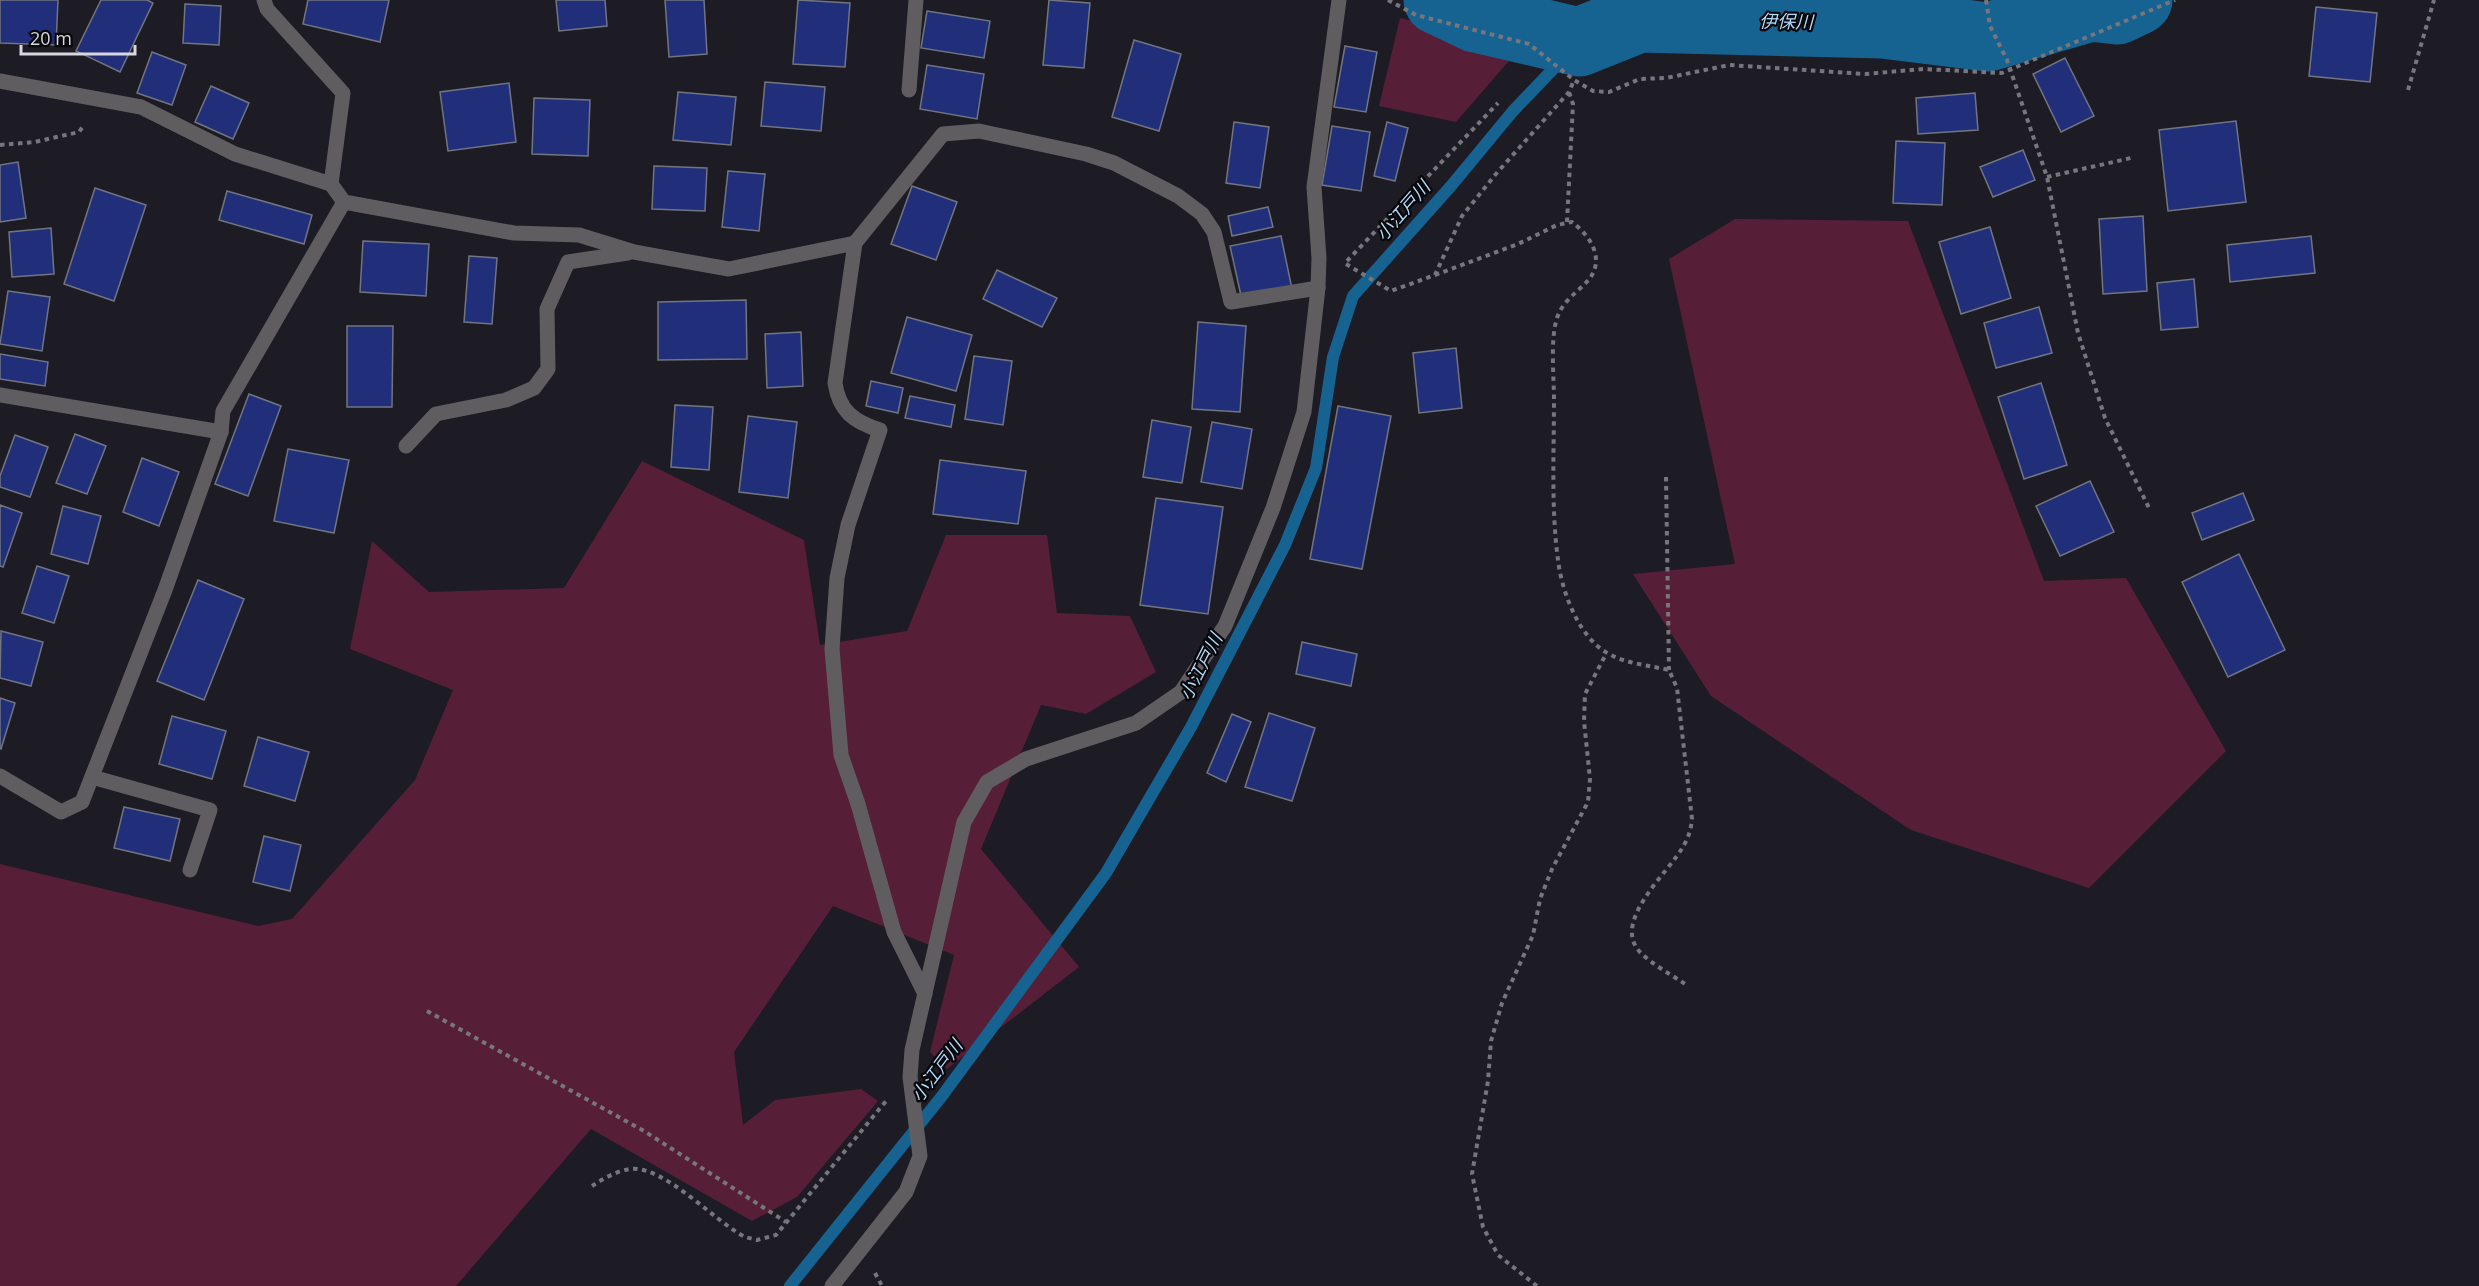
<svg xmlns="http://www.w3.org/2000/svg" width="2479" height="1286" font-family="'Open Sans','Noto Sans JP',sans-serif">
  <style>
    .green { fill: #571f37 }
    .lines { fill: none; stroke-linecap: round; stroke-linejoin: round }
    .stream { stroke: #166392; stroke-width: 12 }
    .river { stroke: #166392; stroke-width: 69 }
    .building { fill: #212f7b; stroke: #717580; stroke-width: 1.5 }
    .path { stroke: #78767d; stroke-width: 4; stroke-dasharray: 4.5 4.5; stroke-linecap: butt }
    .street { stroke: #605d60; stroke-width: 15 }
    .labels { text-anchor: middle; stroke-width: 4.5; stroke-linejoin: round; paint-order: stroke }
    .water-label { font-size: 18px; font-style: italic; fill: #afdafa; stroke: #070609 }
  </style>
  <rect width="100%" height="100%" fill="#1d1b23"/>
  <!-- green -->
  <g class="green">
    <path d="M1400 18 1521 47 1456 122 1379 106Z"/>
    <path d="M1735 219 1908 221 2044 581 2126 578 2226 751 2089 888 1911 830 1711 696 1633 574 1735 564 1669 259Z"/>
    <path d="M642 461 804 540 820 645 907 631 946 535H1047L1057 613 1130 616 1156 672 1086 714 1041 705 981 849 1079 967 947 1069 930 1052 954 955 833 906 734 1052 743 1125 775 1100 861 1089 878 1101 797 1197 752 1221 591 1129 456 1286H0V864L258 926 292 919 415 780 453 690 350 649 372 541 429 592 564 588Z"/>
  </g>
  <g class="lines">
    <!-- stream -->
    <path class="stream" d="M790 1286 942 1096 1106 873 1191 727 1285 545 1316 468 1333 357 1353 296 1451 186 1513 111 1579 42"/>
    <!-- river -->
    <path class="river" d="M1438 0 1476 18 1579 42 1639 18 1883 24 1988 37 2091 7 2117 10 2138 0"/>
  </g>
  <!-- building -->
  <g class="building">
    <path d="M0 0H58L56 45 0 43Z"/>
    <path d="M101 0H147L153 3 120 72 76 51Z"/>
    <path d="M308 0H389L380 42 303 24Z"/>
    <path d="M556 0H605L607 26 559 31Z"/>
    <path d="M665 0H704L707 54 669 57Z"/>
    <path d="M798 0 850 3 845 67 793 64Z"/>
    <path d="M1049 0 1090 3 1084 68 1043 65Z"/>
    <path d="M185 4 221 6 219 45 183 43Z"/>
    <path d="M2316 7 2377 13 2370 82 2309 76Z"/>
    <path d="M927 11 990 21 984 58 921 48Z"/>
    <path d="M1134 40 1181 54 1159 131 1112 117Z"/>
    <path d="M1345 46 1377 52 1366 112 1334 107Z"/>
    <path d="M152 52 186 65 172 105 137 93Z"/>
    <path d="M2065 58 2094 116 2061 132 2033 74Z"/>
    <path d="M927 65 984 74 977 119 920 109Z"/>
    <path d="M765 82 825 87 821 131 761 126Z"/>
    <path d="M509 83 516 142 448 151 440 92Z"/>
    <path d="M211 86 249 103 233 139 195 122Z"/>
    <path d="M678 92 736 97 731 145 673 140Z"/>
    <path d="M1975 93 1978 130 1918 134 1916 98Z"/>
    <path d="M534 98 590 100 588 156 532 154Z"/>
    <path d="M2236 121 2246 202 2168 211 2159 130Z"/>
    <path d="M1234 122 1269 127 1260 188 1226 183Z"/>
    <path d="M1387 122 1408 128 1395 181 1374 176Z"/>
    <path d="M1332 126 1370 132 1361 191 1322 185Z"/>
    <path d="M1896 141 1945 143 1942 205 1893 203Z"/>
    <path d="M2023 150 2035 180 1993 197 1980 167Z"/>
    <path d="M18 162 26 218 0 222V165Z"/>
    <path d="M654 166 707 168 705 211 652 209Z"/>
    <path d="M728 171 765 174 759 231 722 227Z"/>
    <path d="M912 186 957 202 936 260 891 244Z"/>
    <path d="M95 188 146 205 114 301 64 284Z"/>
    <path d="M227 191 312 215 304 244 219 220Z"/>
    <path d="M1268 207 1273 227 1232 236 1228 216Z"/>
    <path d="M2143 216 2147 291 2103 294 2099 219Z"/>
    <path d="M1990 227 2011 298 1961 314 1939 242Z"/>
    <path d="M51 228 54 274 12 277 9 232Z"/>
    <path d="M1281 236 1292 289 1242 300 1230 246Z"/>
    <path d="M2311 236 2315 273 2230 282 2227 245Z"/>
    <path d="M363 241 429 244 426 296 360 292Z"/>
    <path d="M469 256 497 258 492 324 464 322Z"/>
    <path d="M997 270 1057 298 1042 327 983 299Z"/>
    <path d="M2194 279 2198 327 2161 330 2157 283Z"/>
    <path d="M8 291 50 297 42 351 0 344Z"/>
    <path d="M746 300 747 359 658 360V302Z"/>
    <path d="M2039 307 2052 353 1996 368 1984 323Z"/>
    <path d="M907 317 972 335 956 391 891 373Z"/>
    <path d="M1198 322 1246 326 1240 412 1192 409Z"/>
    <path d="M347 326H393L392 407H347Z"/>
    <path d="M801 332 803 386 767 388 765 334Z"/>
    <path d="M1456 348 1462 408 1419 413 1413 353Z"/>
    <path d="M0 354 48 362 45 386 0 379Z"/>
    <path d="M974 356 1012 361 1003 425 965 419Z"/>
    <path d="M871 381 903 388 898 413 866 406Z"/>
    <path d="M2041 383 2067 465 2024 479 1998 397Z"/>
    <path d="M249 394 281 406 248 496 215 484Z"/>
    <path d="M910 396 955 405 951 427 905 418Z"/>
    <path d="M675 405 713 407 709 470 671 467Z"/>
    <path d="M1338 406 1391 416 1362 569 1310 559Z"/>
    <path d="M748 416 797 422 788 498 739 492Z"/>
    <path d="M1152 420 1191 427 1182 483 1143 477Z"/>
    <path d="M1212 422 1252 429 1242 489 1201 482Z"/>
    <path d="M75 434 106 446 87 494 56 483Z"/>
    <path d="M15 435 48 447 30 497 0 487V476Z"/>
    <path d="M288 449 349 460 334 533 274 521Z"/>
    <path d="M142 458 179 472 159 526 123 512Z"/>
    <path d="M940 460 1026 471 1018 524 933 514Z"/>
    <path d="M2090 481 2114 532 2060 556 2036 506Z"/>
    <path d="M2243 493 2254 520 2202 540 2192 513Z"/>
    <path d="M1156 498 1223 507 1208 614 1140 605Z"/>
    <path d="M0 505 22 513 3 567 0 566Z"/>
    <path d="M63 506 101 516 88 564 51 554Z"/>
    <path d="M2239 554 2285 650 2228 677 2182 582Z"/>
    <path d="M37 566 69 576 54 623 22 613Z"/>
    <path d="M198 580 244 599 204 700 157 681Z"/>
    <path d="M1 631 43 642 31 686 0 678Z"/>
    <path d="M1302 642 1357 654 1351 686 1296 674Z"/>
    <path d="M0 698 15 703 1 749 0 748Z"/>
    <path d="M1269 713 1315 728 1292 801 1245 787Z"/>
    <path d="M1232 714 1251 722 1226 782 1207 773Z"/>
    <path d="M172 716 226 731 212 779 159 764Z"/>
    <path d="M258 737 309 752 295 801 244 786Z"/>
    <path d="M124 807 180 819 170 861 114 848Z"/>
    <path d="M264 836 301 845 290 891 253 882Z"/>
  </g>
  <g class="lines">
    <!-- path -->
    <g class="path">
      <path d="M1388 0 1416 15 1529 44 1574 80"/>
      <path d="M1986 0 1990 26 2007 60 2047 177 2078 333 2105 418 2150 510"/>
      <path d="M2408 90 2434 0"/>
      <path d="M0 145 35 142 79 132 84 125"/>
      <path d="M2047 177 2131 158"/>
      <path d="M1567 222 1573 104 1569 92"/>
      <path d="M1347 261 1498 103"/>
      <path d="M1346 264 1391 291 1435 275 1462 216 1495 175 1569 92 1574 80 1593 91 1609 92 1640 79 1666 78 1729 65 1865 74 1924 69 2002 73 2175 0"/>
      <path d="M1435 275 1518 244 1557 225 1572 222C1585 232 1600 249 1595 268 1590 287 1565 294 1557 318 1550 340 1554 377 1554 400 1554 453 1551 508 1558 560 1561 585 1572 617 1588 636 1609 663 1638 663 1669 670L1677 688 1692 819C1691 829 1689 836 1684 845 1669 873 1607 924 1643 955 1655 966 1672 975 1685 984"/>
      <path d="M1666 477 1669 670"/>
      <path d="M427 1011 644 1131 786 1222"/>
      <path d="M592 1186C603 1179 616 1171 630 1169 664 1165 714 1221 745 1237L757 1240 776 1235 886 1101"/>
      <path d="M875 1273 882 1286"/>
      <path d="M1537 1286 1498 1255 1483 1227 1472 1174 1488 1081 1491 1041 1502 1003 1533 935 1540 899 1552 869 1588 802 1590 779 1584 721 1585 694 1606 654"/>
    </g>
    <!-- street -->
    <g class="street">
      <path d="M264 0 267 9 343 93 331 184"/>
      <path d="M0 81 141 107 235 154 331 184 344 202 514 233 579 235 634 252 729 269 855 243 835 383C839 411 854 422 880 430L848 525 837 578 832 649 841 755 858 804 894 932 925 994"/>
      <path d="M909 90 916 0"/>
      <path d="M855 243 943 134 979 131 1086 154 1114 163 1178 196 1202 214 1214 232 1231 302 1318 288"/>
      <path d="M0 395 221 432"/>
      <path d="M406 446 436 414 506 400 534 388 548 369 547 309 568 262 628 253"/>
      <path d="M0 776 61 812 82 802 165 590 221 432 223 411 344 202"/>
      <path d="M92 777 210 810 190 870"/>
      <path d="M832 1286 906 1192 920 1156 910 1077 912 1050 964 822 987 782 1026 759 1136 723 1181 692 1225 626 1273 508 1304 412 1318 288 1319 258 1314 187 1339 0"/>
    </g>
  </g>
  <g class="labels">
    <!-- water labels -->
    <g class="water-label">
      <text transform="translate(1786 22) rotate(1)" y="6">伊保川</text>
      <text transform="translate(1403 211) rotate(-49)" y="6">小江戸川</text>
      <text transform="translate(1201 667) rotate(-63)" y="6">小江戸川</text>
      <text transform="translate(937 1071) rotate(-53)" y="6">小江戸川</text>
    </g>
  </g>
  <!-- scale -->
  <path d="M21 45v9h114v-9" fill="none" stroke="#d9d7de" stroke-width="3"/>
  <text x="30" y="45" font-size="18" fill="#d9d7de" stroke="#070609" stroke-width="4.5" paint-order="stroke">20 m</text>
</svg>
